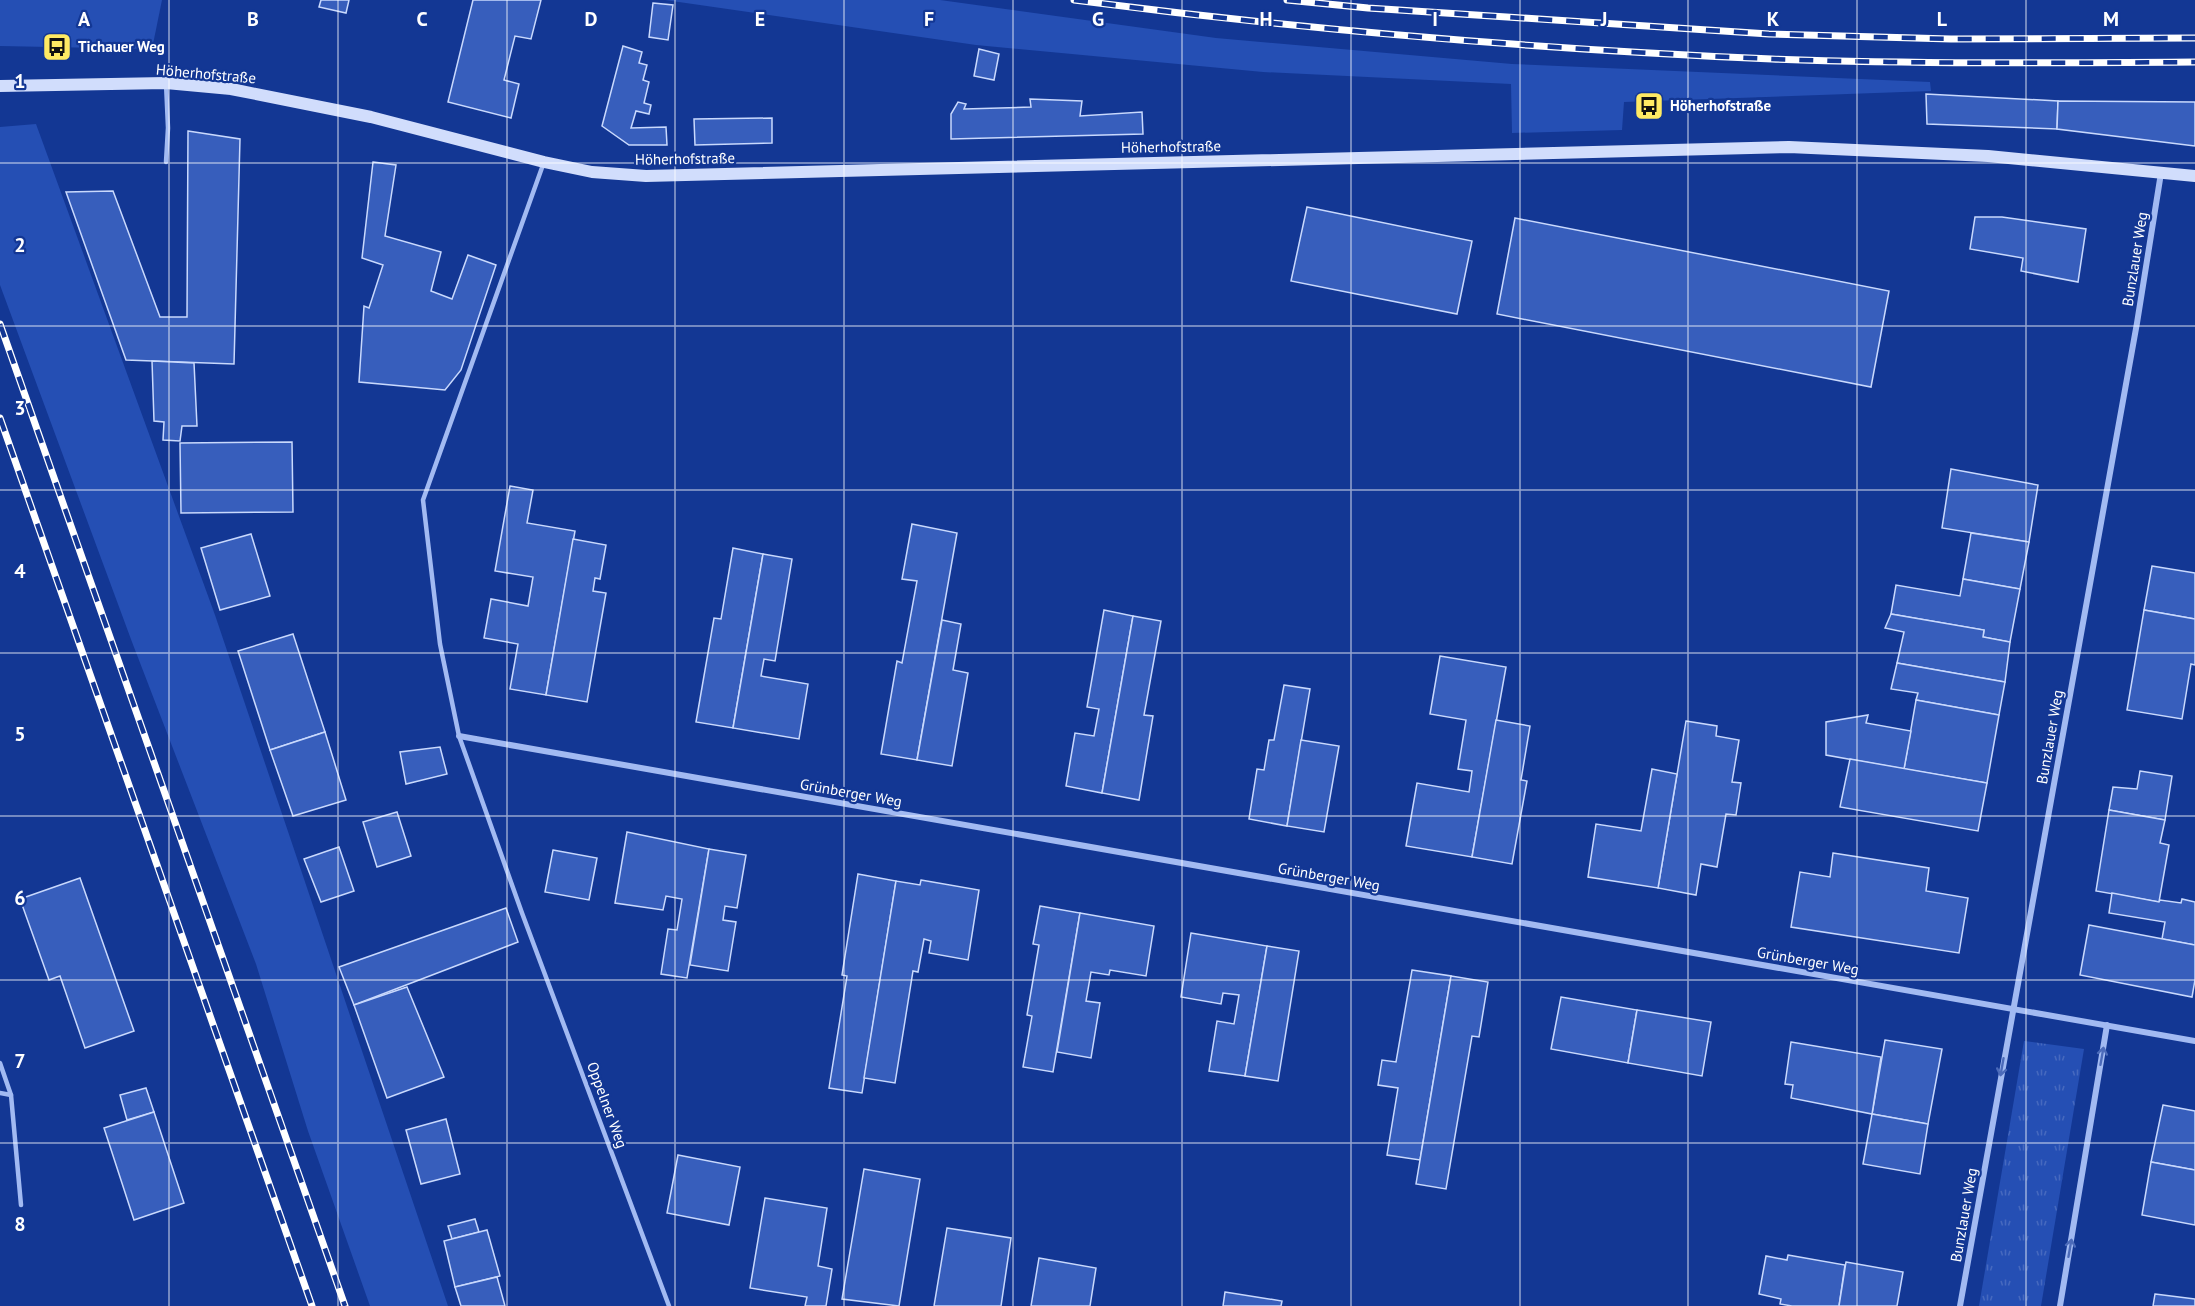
<svg xmlns="http://www.w3.org/2000/svg" width="2195" height="1306" font-family="'PT Sans',sans-serif">
  <style>
    .grass { fill: #254fb4 }
    .park { fill: url(#park-tufts) }
    .building { fill: #375ebc; stroke: #c9d9fd; stroke-width: 1.5 }
    .lines { fill: none; stroke-linecap: round; stroke-linejoin: round }
    .lane { stroke: #a2baf2; stroke-width: 4.5 }
    .street { stroke: #a2baf2; stroke-width: 6 }
    .secondary { stroke: #d1ddfc; stroke-width: 12 }
    .rail-casing { stroke: #fff; stroke-width: 7 }
    .rail { stroke: #133794; stroke-width: 4.5; stroke-dasharray: 14; stroke-linecap: butt }
    .oneway { stroke: #4c6bba }
    .grid { fill: none; stroke: #fff; stroke-width: 1.5; stroke-opacity: 0.55 }
    .labels { text-anchor: middle; stroke-width: 4.5; stroke-linejoin: round; paint-order: stroke }
    .poi-label { font-size: 15px; font-weight: bold; fill: #fff; stroke: #133794; text-anchor: start }
    .street-label { font-size: 15px; fill: #fff; stroke: #133794 }
    .grid-label { font-size: 20px; text-anchor: middle; font-weight: bold; fill: #fff; stroke: #133794; stroke-width: 4.5; stroke-linejoin: round; paint-order: stroke }
  </style>
  <defs>
    <pattern id="park-tufts" width="24" height="20" patternUnits="userSpaceOnUse" patternTransform="scale(1.5)"><rect width="24" height="20" fill="#254fb4"/><path d="M3 7l-1-3M5 7V3M7 7l1-3M15 17l-1-3M17 17v-4M19 17l1-3" fill="none" stroke="#4669bf"/></pattern>
  </defs>
  <rect width="100%" height="100%" fill="#133794"/>
  <!-- grass -->
  <g class="grass">
    <path d="M0 0H162L152 49 0 46Z"/>
    <path d="M665 0H940L1216 38 1512 64 1930 82 1931 91 1624 102 1622 130 1512 133 1511 84 1263 72 976 45Z"/>
    <path d="M36 124 215 615 448 1306H370L308 1131 256 964 132 642 0 285V127Z"/>
  </g>
  <!-- park -->
  <path class="park" d="M2024 1041 2084 1049 2041 1306H1979Z"/>
  <!-- building -->
  <g class="building">
    <path d="M321 0H349L346 13 319 7Z"/>
    <path d="M473 0H541L531 39 515 36 504 80 519 84 511 118 448 102Z"/>
    <path d="M653 3 673 5 668 40 649 37Z"/>
    <path d="M623 46 642 52 639 63 647 65 643 80 649 82 644 103 651 105 649 114 636 111 631 128 666 127 667 145H629L602 126Z"/>
    <path d="M979 49 999 54 994 80 974 76Z"/>
    <path d="M1926 94 2058 101 2057 129 1927 124Z"/>
    <path d="M1030 99 1082 101 1080 116 1142 112 1143 134 951 139V114L958 102 966 104 964 109 1031 107Z"/>
    <path d="M2058 101 2195 102V146L2057 129Z"/>
    <path d="M772 118V143L695 145 694 119Z"/>
    <path d="M188 131 240 139 234 364 126 360 66 192 113 191 160 317H187Z"/>
    <path d="M373 162 396 165 385 236 441 252 431 291 452 299 468 255 496 265 461 370 445 390 359 382 364 306 369 308 383 265 362 258Z"/>
    <path d="M1307 207 1472 241 1457 314 1291 281Z"/>
    <path d="M1975 217H2002L2086 229 2078 282 2021 271 2023 258 1970 249Z"/>
    <path d="M1515 218 1889 291 1871 387 1497 314Z"/>
    <path d="M152 361 194 363 197 426H182L180 441 163 440 164 422 154 421Z"/>
    <path d="M292 442 293 512 181 513 180 443Z"/>
    <path d="M1951 469 2038 485 2029 542 1942 528Z"/>
    <path d="M510 486 533 490 527 523 575 531 546 695 510 689 518 644 484 638 491 599 528 606 533 577 495 571Z"/>
    <path d="M912 524 957 533 917 760 881 754 897 661 902 663 917 581 902 579Z"/>
    <path d="M1971 533 2029 542 2020 589 1963 579Z"/>
    <path d="M251 534 270 596 220 610 201 548Z"/>
    <path d="M573 539 606 545 600 579 595 578 593 591 606 593 587 702 546 695Z"/>
    <path d="M733 548 763 554 733 728 696 722 714 618 721 619Z"/>
    <path d="M763 554 792 559 775 661 764 659 761 676 808 684 799 739 733 728Z"/>
    <path d="M2152 566 2195 573V619L2144 610Z"/>
    <path d="M1963 579 2020 589 2010 642 1983 637 1984 630 1891 614 1896 585 1960 596Z"/>
    <path d="M1104 610 1133 616 1102 793 1066 786 1075 733 1094 736 1099 709 1087 707Z"/>
    <path d="M2144 610 2195 619V665L2191 664 2182 719 2127 710Z"/>
    <path d="M1891 614 1984 630 1983 637 2010 642 2005 682 1897 663 1904 632 1885 628Z"/>
    <path d="M1133 616 1161 621 1144 715 1153 716 1139 800 1102 793Z"/>
    <path d="M942 620 961 624 953 670 968 673 952 766 917 760Z"/>
    <path d="M293 634 325 732 270 750 238 651Z"/>
    <path d="M1440 656 1506 667 1472 857 1406 846 1417 783 1469 792 1472 771 1458 769 1466 720 1430 714Z"/>
    <path d="M1897 663 2005 682 1999 715 1916 700 1918 693 1891 689Z"/>
    <path d="M1284 685 1310 689 1287 826 1249 819 1257 769 1264 770 1269 740H1274Z"/>
    <path d="M1916 700 1999 715 1987 783 1904 769Z"/>
    <path d="M1868 715 1866 723 1911 731 1904 769 1826 755V722Z"/>
    <path d="M1496 720 1530 726 1521 780 1527 781 1512 864 1472 857Z"/>
    <path d="M1686 721 1717 726 1716 736 1739 740 1732 782 1741 783 1736 815 1726 814 1717 867 1701 864 1696 895 1658 888Z"/>
    <path d="M325 732 346 800 293 816 270 750Z"/>
    <path d="M1301 740 1339 746 1324 832 1287 826Z"/>
    <path d="M440 747 447 774 406 784 400 752Z"/>
    <path d="M1850 759 1987 783 1978 831 1840 807Z"/>
    <path d="M1652 769 1677 774 1658 888 1588 877 1596 824 1641 831Z"/>
    <path d="M2140 771 2172 776 2165 820 2109 810 2113 787 2137 789Z"/>
    <path d="M2109 810 2165 820 2160 843 2169 845 2159 902 2096 891Z"/>
    <path d="M397 812 411 856 377 867 363 822Z"/>
    <path d="M627 832 709 849 687 978 661 974 668 929 677 930 682 899 666 896 663 910 615 903Z"/>
    <path d="M339 847 354 891 321 902 304 859Z"/>
    <path d="M709 849 746 855 737 908 725 906 723 920 736 922 728 971 690 965Z"/>
    <path d="M553 850 597 858 589 900 545 892Z"/>
    <path d="M1833 853 1929 868 1926 891 1968 898 1959 953 1791 927 1800 872 1830 877Z"/>
    <path d="M858 874 896 881 862 1093 829 1088 847 976 842 975Z"/>
    <path d="M80 878 134 1031 85 1048 60 976 49 980 20 899Z"/>
    <path d="M921 880 979 890 968 960 929 953 931 941 924 939 918 972 913 971 895 1083 864 1078 896 881 920 885Z"/>
    <path d="M2112 893 2159 902 2160 900 2181 903 2182 899 2195 902V945L2162 939 2165 922 2109 913Z"/>
    <path d="M1040 906 1080 913 1053 1072 1023 1067 1032 1016 1027 1015 1039 945 1033 944Z"/>
    <path d="M506 908 518 942 354 1005 339 967Z"/>
    <path d="M1080 913 1154 926 1146 976 1110 970 1109 975 1091 972 1086 1001 1100 1003 1091 1058 1057 1052Z"/>
    <path d="M2089 925 2195 945V980L2192 997 2080 975Z"/>
    <path d="M1191 933 1267 946 1245 1076 1209 1071 1217 1021 1234 1024 1239 995 1223 993 1221 1004 1181 997Z"/>
    <path d="M1267 946 1299 951 1278 1081 1245 1076Z"/>
    <path d="M1412 970 1451 976 1420 1160 1387 1155 1398 1088 1378 1085 1382 1060 1396 1062Z"/>
    <path d="M1451 976 1488 982 1479 1037 1472 1036 1446 1189 1416 1184Z"/>
    <path d="M407 987 444 1077 387 1098 354 1005Z"/>
    <path d="M1561 997 1637 1010 1628 1063 1551 1049Z"/>
    <path d="M1637 1010 1711 1022 1702 1076 1628 1063Z"/>
    <path d="M1885 1040 1942 1049 1928 1124 1872 1114Z"/>
    <path d="M1791 1042 1881 1057 1872 1114 1791 1098 1793 1085 1785 1084Z"/>
    <path d="M146 1088 154 1112 127 1120 120 1095Z"/>
    <path d="M2163 1105 2195 1111V1170L2151 1162Z"/>
    <path d="M154 1112 184 1203 134 1220 104 1128Z"/>
    <path d="M1872 1114 1928 1124 1920 1174 1863 1164Z"/>
    <path d="M446 1119 460 1174 421 1184 406 1130Z"/>
    <path d="M678 1155 740 1167 729 1225 667 1213Z"/>
    <path d="M2151 1162 2195 1170V1225L2142 1215Z"/>
    <path d="M864 1169 920 1179 899 1306 842 1299Z"/>
    <path d="M765 1198 827 1208 818 1266 832 1269 826 1306H805L807 1297 750 1288Z"/>
    <path d="M475 1219 479 1232 452 1239 448 1226Z"/>
    <path d="M947 1228 1011 1238 1001 1306H934Z"/>
    <path d="M487 1230 500 1276 455 1287 444 1241Z"/>
    <path d="M1788 1255 1845 1265 1839 1306H1792L1780 1304 1781 1299 1759 1294 1766 1256 1787 1260Z"/>
    <path d="M1039 1258 1096 1268 1090 1306H1031Z"/>
    <path d="M1846 1262 1903 1272 1897 1306H1839Z"/>
    <path d="M497 1277 505 1306H461L455 1287Z"/>
    <path d="M1225 1292 1282 1301 1281 1306H1223Z"/>
    <path d="M2155 1294 2195 1299V1306H2153Z"/>
  </g>
  <g class="lines">
    <!-- lane -->
    <g class="lane">
      <path d="M166 162 168 128 166 83"/>
      <path d="M544 162 423 500 440 644 459 736 522 913 669 1306"/>
      <path d="M0 1063 11 1095 21 1205"/>
      <path d="M0 1093 11 1095"/>
    </g>
    <!-- street -->
    <g class="street">
      <path d="M459 736 2195 1041"/>
      <path d="M1960 1306 2137 323 2161 173"/>
      <path d="M2060 1306 2107 1025"/>
    </g>
    <!-- secondary -->
    <path class="secondary" d="M0 86 166 83 231 89 371 117 544 162 592 172 646 176 1789 147 1988 156 2195 176"/>
    <!-- rail casing -->
    <g class="rail-casing">
      <g id="rail">
        <path d="M1074 0C1305 30 1538 49 1772 59 1913 64 2054 63 2195 62"/>
        <path d="M1287 0 1368 8 1769 34 1951 39 2195 38"/>
        <path d="M0 324 345 1306"/>
        <path d="M0 418 312 1306"/>
      </g>
    </g>
    <!-- rail -->
    <use href="#rail" class="rail"/>
  </g>
  <!-- one-way arrows -->
  <defs><path id="oneway-shaft" d="M-6 0H5M1.5-3L5.5 0L1.5 3" fill="none" stroke-width="1.6" stroke-linecap="round" stroke-linejoin="round" transform="scale(1.5)"/></defs>
  <g class="oneway">
    <use href="#oneway-shaft" transform="translate(2102 1056) rotate(-80)"/>
    <use href="#oneway-shaft" transform="translate(2002 1067) rotate(100)"/>
    <use href="#oneway-shaft" transform="translate(2070 1248) rotate(-80)"/>
  </g>
  <!-- grid -->
  <path class="grid" d="M169 0V1306M338 0V1306M507 0V1306M675 0V1306M844 0V1306M1013 0V1306M1182 0V1306M1351 0V1306M1520 0V1306M1688 0V1306M1857 0V1306M2026 0V1306M0 163H2195M0 326H2195M0 490H2195M0 653H2195M0 816H2195M0 980H2195M0 1143H2195"/>
  <!-- icons -->
  <defs>
    <g id="bus-square" transform="scale(1.5)"><rect x="-9" y="-9" width="18" height="18" rx="4" fill="#ffea63" stroke="#133794"/><path d="M-5-6H5V4H4V6H2V4H-2V6H-4V4H-5ZM-3.5-4V0h7V-4ZM-3.5 1.2v1.5H-2V1.2ZM2 1.2v1.5H3.5V1.2Z" fill="#111"/></g>
  </defs>
  <g fill-rule="evenodd">
    <use href="#bus-square" x="57" y="47"/>
    <use href="#bus-square" x="1649" y="106"/>
  </g>
  <g class="labels">
    <!-- poi labels -->
    <g class="poi-label">
      <text x="78" y="52">Tichauer Weg</text>
      <text x="1670" y="111">Höherhofstraße</text>
    </g>
    <!-- street labels -->
    <g class="street-label">
      <text transform="translate(206 74) rotate(5)" y="5">Höherhofstraße</text>
      <text transform="translate(1171 147) rotate(-1)" y="5">Höherhofstraße</text>
      <text transform="translate(685 159) rotate(-1)" y="5">Höherhofstraße</text>
      <text transform="translate(2135 259) rotate(-81)" y="5">Bunzlauer Weg</text>
      <text transform="translate(2050 737) rotate(-80)" y="5">Bunzlauer Weg</text>
      <text transform="translate(851 793) rotate(10)" y="5">Grünberger Weg</text>
      <text transform="translate(1329 877) rotate(10)" y="5">Grünberger Weg</text>
      <text transform="translate(1808 961) rotate(10)" y="5">Grünberger Weg</text>
      <text transform="translate(607 1105) rotate(70)" y="5">Oppelner Weg</text>
      <text transform="translate(1964 1215) rotate(-80)" y="5">Bunzlauer Weg</text>
    </g>
  </g>
  <g class="grid-label">
    <text x="84" y="26">A</text>
    <text x="253" y="26">B</text>
    <text x="422" y="26">C</text>
    <text x="591" y="26">D</text>
    <text x="760" y="26">E</text>
    <text x="929" y="26">F</text>
    <text x="1098" y="26">G</text>
    <text x="1266" y="26">H</text>
    <text x="1435" y="26">I</text>
    <text x="1604" y="26">J</text>
    <text x="1773" y="26">K</text>
    <text x="1942" y="26">L</text>
    <text x="2111" y="26">M</text>
    <text x="20" y="88">1</text>
    <text x="20" y="252">2</text>
    <text x="20" y="415">3</text>
    <text x="20" y="578">4</text>
    <text x="20" y="741">5</text>
    <text x="20" y="905">6</text>
    <text x="20" y="1068">7</text>
    <text x="20" y="1231">8</text>
  </g>
</svg>
